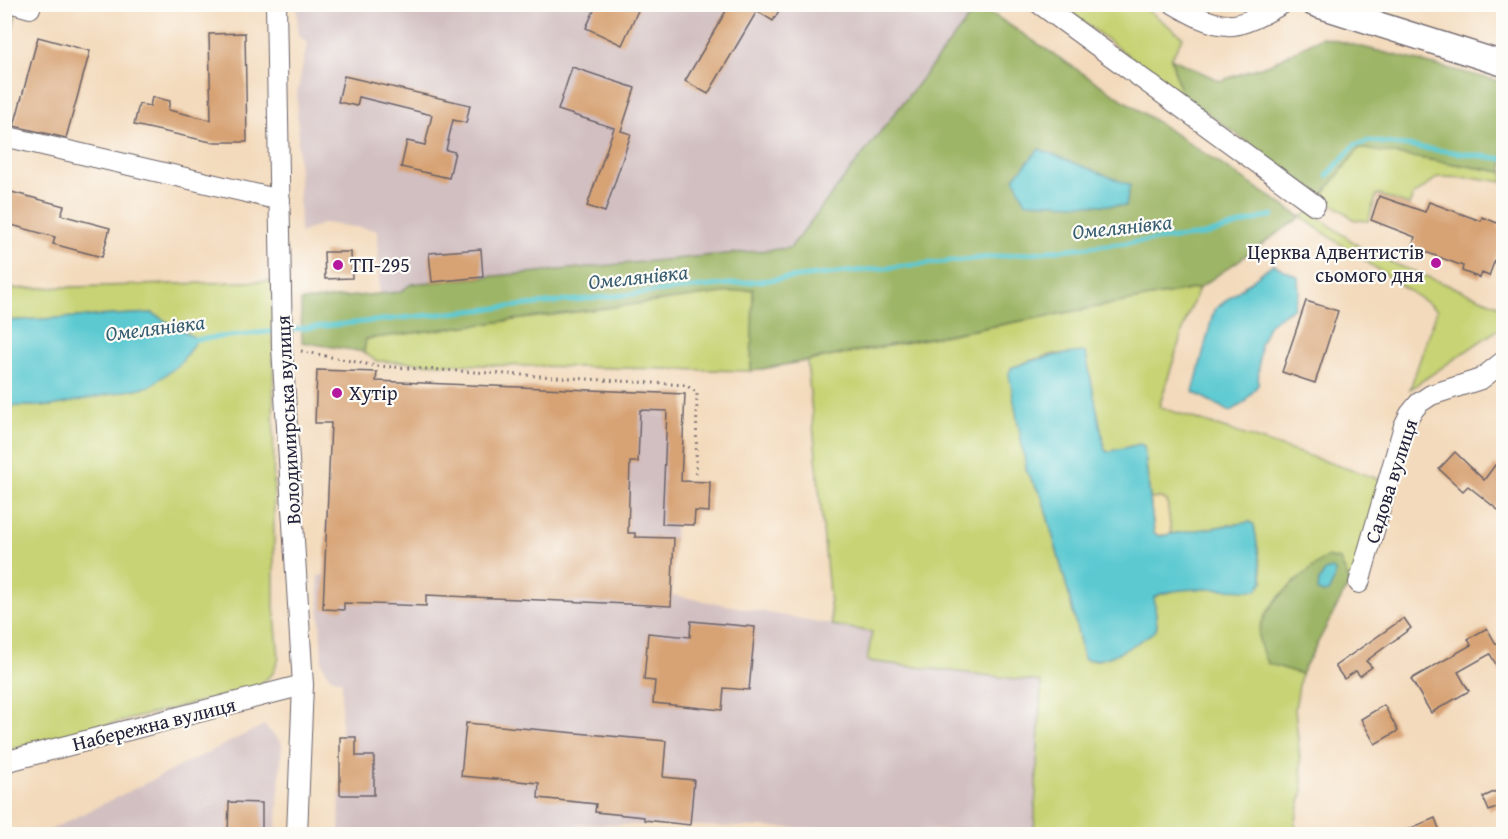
<svg xmlns="http://www.w3.org/2000/svg" width="1508" height="839" font-family="'Gentium Book Plus',serif">
  <style>
    .industrial { fill: #d2bfc1 }
    .green { fill: #c7d375; stroke: #747a58; stroke-width: 1.5; fill-rule: evenodd }
    .forest { fill: #9db566; stroke: #606c50; stroke-width: 1.5 }
    .sand { fill: #eeda9e; stroke: #887e6c; stroke-width: 1.5 }
    .water { fill: #5cc9d1; stroke: #3f7686; stroke-width: 1.5 }
    .lines { fill: none; stroke-linecap: round; stroke-linejoin: round }
    .stream { stroke: #5cc9d1; stroke-width: 5 }
    .building { fill: #d7a374 }
    .minor-casing { stroke: #6b6268; stroke-width: 22 }
    .major-casing { stroke: #6b6268; stroke-width: 27 }
    .path { stroke: #6b6268; stroke-width: 3; stroke-dasharray: 1.5 4.5; stroke-linecap: butt }
    .minor { stroke: #fff; stroke-width: 20 }
    .major { stroke: #fff; stroke-width: 24 }
    .poi-dot { fill: #b5179e; stroke: #fdfcf7; stroke-width: 2 }
    .labels { text-anchor: middle; stroke-width: 4.5; stroke-linejoin: round; paint-order: stroke }
    .poi-label { font-size: 20px; fill: #22223b; stroke: #fdfcf7; text-anchor: start }
    .street-label { font-size: 20px; fill: #22223b; stroke: #fdfcf7 }
    .water-label { font-size: 21px; font-style: italic; fill: #365c70; stroke: #fdfcf7 }
  </style>
  <rect width="100%" height="100%" fill="#fdfcf7"/>
  <filter id="ink" filterUnits="userSpaceOnUse"><feTurbulence type="fractalNoise" baseFrequency=".0167" numOctaves="2"/><feDisplacementMap in="SourceGraphic" scale="12" xChannelSelector="R" yChannelSelector="G"/><feConvolveMatrix kernelMatrix="1 2 1 2 8 2 1 2 1" color-interpolation-filters="sRGB"/></filter>
  <filter id="wash" filterUnits="userSpaceOnUse"><feTurbulence type="fractalNoise" baseFrequency=".008" numOctaves="4" result="noise"/><feDisplacementMap in="SourceGraphic" scale="24" xChannelSelector="R" yChannelSelector="G"/><feGaussianBlur stdDeviation="1.35" result="paint"/><feColorMatrix in="noise" values="0 0 0 0 0 0 0 0 0 0 0 0 0 0 0 0 0 1.4 0 .05"/><feComposite in="paint" operator="in"/></filter>
  <g filter="url(#wash)">
    <rect width="100%" height="100%" fill="#f3dabc"/>
    <!-- industrial -->
    <g class="industrial">
      <path d="M297 5H979L790 248 411 284 400 292 379 294 378 230 324 223 300 233 297 94 307 43 298 35Z"/>
      <path d="M377 372V381L685 394 681 481 710 482 709 512H695L694 525H675L672 595 872 632 868 661 1042 682 1034 832 580 824 566 834H339L342 681 329 676 322 663 318 576 324 575 331 423 347 424Z"/>
      <path d="M264 725 282 743 276 834H42Z"/>
    </g>
    <!-- green -->
    <g class="green">
      <path d="M1060 5H1141L1183 37 1171 58 1181 94Z"/>
      <path d="M5 7 17 10 5 59Z"/>
      <path d="M1359 148 1503 172V182L1477 178 1438 177 1413 196 1409 205 1377 194 1368 221 1355 220 1322 196Z"/>
      <path d="M1310 211 1370 254 1503 307V326L1410 389 1437 310 1301 217Z"/>
      <path d="M273 281 274 606 279 658 273 673 257 687 5 751V406H52L152 313 5 321V289Z"/>
      <path d="M1199 288 1187 317 1159 407 1385 481 1350 582 1347 578 1267 663 1301 674 1295 709 1303 790 1293 834H1037L1034 832 1041 682 867 661 872 632 832 625 807 361ZM1055 354 1086 355 1105 450 1107 452 1140 444 1144 446 1150 499 1162 498 1167 501 1171 534 1250 522 1254 525 1263 581C1235 584 1176 586 1154 597L1157 626C1139 640 1109 666 1084 659L1068 591 1042 497 1027 473 1011 368 1032 360Z"/>
      <path d="M754 289 751 371 444 364 376 361 364 352 366 339Z"/>
    </g>
    <!-- forest -->
    <g class="forest">
      <path d="M979 5 1301 217 1199 288 751 371 753 289 366 339 364 352 302 342 301 301 400 292 411 284 790 248Z"/>
      <path d="M1322 37 1503 82V172L1359 148 1322 196 1181 94 1171 58 1220 81 1272 63Z"/>
      <path d="M1326 557 1340 560 1350 582 1301 674 1267 663C1264 656 1260 647 1259 640 1256 607 1304 575 1326 557Z"/>
    </g>
    <!-- sand -->
    <path class="sand" d="M1162 498 1167 501 1171 534 1158 536 1154 533 1150 499Z"/>
    <!-- water -->
    <g class="water">
      <path d="M1039 149 1130 185 1126 206 1025 202 1014 178Z"/>
      <path d="M1273 264 1298 277 1299 292 1293 308 1269 324 1260 344 1258 385 1244 403 1230 412 1193 392 1214 310Z"/>
      <path d="M152 313 197 339 180 364 150 386 52 406H5V321Z"/>
      <path d="M1084 352 1086 355 1105 450 1107 452 1140 444 1144 446 1154 533 1159 536 1250 522 1254 525 1263 581 1257 590C1230 590 1176 585 1154 597L1157 626 1155 631C1137 643 1106 665 1084 659L1068 591 1042 497 1027 473 1009 374 1011 368C1036 358 1057 354 1084 352Z"/>
      <path d="M1332 569 1335 571 1334 581 1328 592 1323 593 1318 591 1319 581 1325 571Z"/>
    </g>
    <g class="lines">
      <!-- stream -->
      <g class="stream">
        <path d="M1327 176 1355 145 1370 141 1504 159"/>
        <path d="M286 330 1204 235 1273 215"/>
        <path d="M191 340 277 331"/>
      </g>
    </g>
    <g id="blocks">
      <!-- building -->
      <g class="building">
        <path d="M597 4H641L622 45 586 28Z"/>
        <path d="M730 4H783L773 21 757 11 708 94 685 81Z"/>
        <path d="M245 33 247 142H211L134 125 139 104 150 106 152 97 170 101 168 110 211 120 209 34Z"/>
        <path d="M38 37 90 51 66 138 14 126Z"/>
        <path d="M572 67 635 88 621 131 631 134 605 212 587 206 614 128 558 110Z"/>
        <path d="M344 76 470 105 466 123 453 120 446 150 455 152 449 178 401 167 407 141 425 145 432 115 359 97 357 106 338 102Z"/>
        <path d="M4 190 64 206 61 215 110 228 102 257 53 244 55 237 4 223Z"/>
        <path d="M1379 196 1425 212 1429 202 1481 221 1482 217 1500 224 1499 228 1503 230V238L1489 276 1482 273 1480 278 1462 271 1463 266 1412 247 1415 237 1371 220Z"/>
        <path d="M481 249 483 277 432 282 429 253Z"/>
        <path d="M324 252H351L352 278 325 279Z"/>
        <path d="M1306 301 1338 311 1315 383 1282 372Z"/>
        <path d="M317 370 377 372 376 381 685 394 681 481 710 482 709 512 695 511 694 525 662 524 667 411 640 410 638 462H630L628 533H635V537L674 538 671 606 426 595V606L344 603V610L323 609 331 423H315Z"/>
        <path d="M1455 452 1484 480 1495 465 1503 471V514L1468 486 1463 491 1439 469Z"/>
        <path d="M1404 618 1411 628 1366 661 1372 667 1360 676 1356 671 1344 679 1335 666Z"/>
        <path d="M691 621 755 627 749 690 724 688 722 710 653 703 655 681 644 680 648 633 690 637Z"/>
        <path d="M1487 628 1496 644 1503 640V677L1490 654 1458 672 1469 691 1431 713 1411 679 1471 645 1468 639Z"/>
        <path d="M1384 705 1398 731 1375 744 1361 719Z"/>
        <path d="M466 723 666 741 663 777 694 780 690 825 644 820V817L595 812 596 804 538 798 539 783 461 776Z"/>
        <path d="M340 737H356V756H374V795H340Z"/>
        <path d="M1503 788V805L1489 811 1483 797Z"/>
        <path d="M229 802 262 803V834H228Z"/>
        <path d="M1435 818 1441 834H1397Z"/>
      </g>
    </g>
  </g>
  <g filter="url(#ink)">
    <use href="#blocks" fill-opacity="0" stroke="#6b6268" stroke-width="1.5"/>
    <g class="lines">
      <!-- minor casing -->
      <g class="minor-casing">
        <g id="minor">
          <path d="M16 4 30 8 31 4"/>
          <path d="M276 4 282 347 303 685 297 834"/>
          <path d="M1040 4 1315 205"/>
          <path d="M1174 4C1191 14 1208 24 1228 25 1242 27 1269 11 1282 4"/>
          <path d="M4 136 280 200"/>
          <path d="M1359 583 1404 426 1410 414 1419 403 1431 395 1481 379 1504 361"/>
          <path d="M4 762 303 685"/>
        </g>
      </g>
      <!-- major casing -->
      <g class="major-casing">
        <path id="major" d="M1314 4 1504 64"/>
      </g>
      <!-- path -->
      <path class="path" d="M301 351 376 366 686 385 697 393 696 474"/>
      <!-- minor -->
      <use href="#minor" class="minor"/>
      <!-- major -->
      <use href="#major" class="major"/>
    </g>
  </g>
  <!-- markers -->
  <g class="poi-dot">
    <circle cx="1436" cy="263" r="6"/>
    <circle cx="338" cy="265" r="6"/>
    <circle cx="337" cy="393" r="6"/>
  </g>
  <g class="labels">
    <!-- poi labels -->
    <g class="poi-label">
      <text x="1424" y="259" text-anchor="end">Церква Адвентистів<tspan x="1424" dy="23">сьомого дня</tspan></text>
      <text x="350" y="272">ТП-295</text>
      <text x="349" y="400">Хутір</text>
    </g>
    <!-- street labels -->
    <g class="street-label">
      <text transform="translate(288 420) rotate(-93)" y="7">Володимирська вулиця</text>
      <text transform="translate(1391 481) rotate(-72)" y="7">Садова вулиця</text>
      <text transform="translate(154 724) rotate(-14)" y="7">Набережна вулиця</text>
    </g>
    <!-- water labels -->
    <g class="water-label">
      <text transform="translate(1122 227) rotate(-6)" y="7">Омелянівка</text>
      <text transform="translate(638 277) rotate(-6)" y="7">Омелянівка</text>
      <text transform="translate(155 328) rotate(-7)" y="7">Омелянівка</text>
    </g>
  </g>
  <!-- margin -->
  <rect width="1508" height="839" fill="none" stroke="#fdfcf7" stroke-width="24"/>
</svg>
